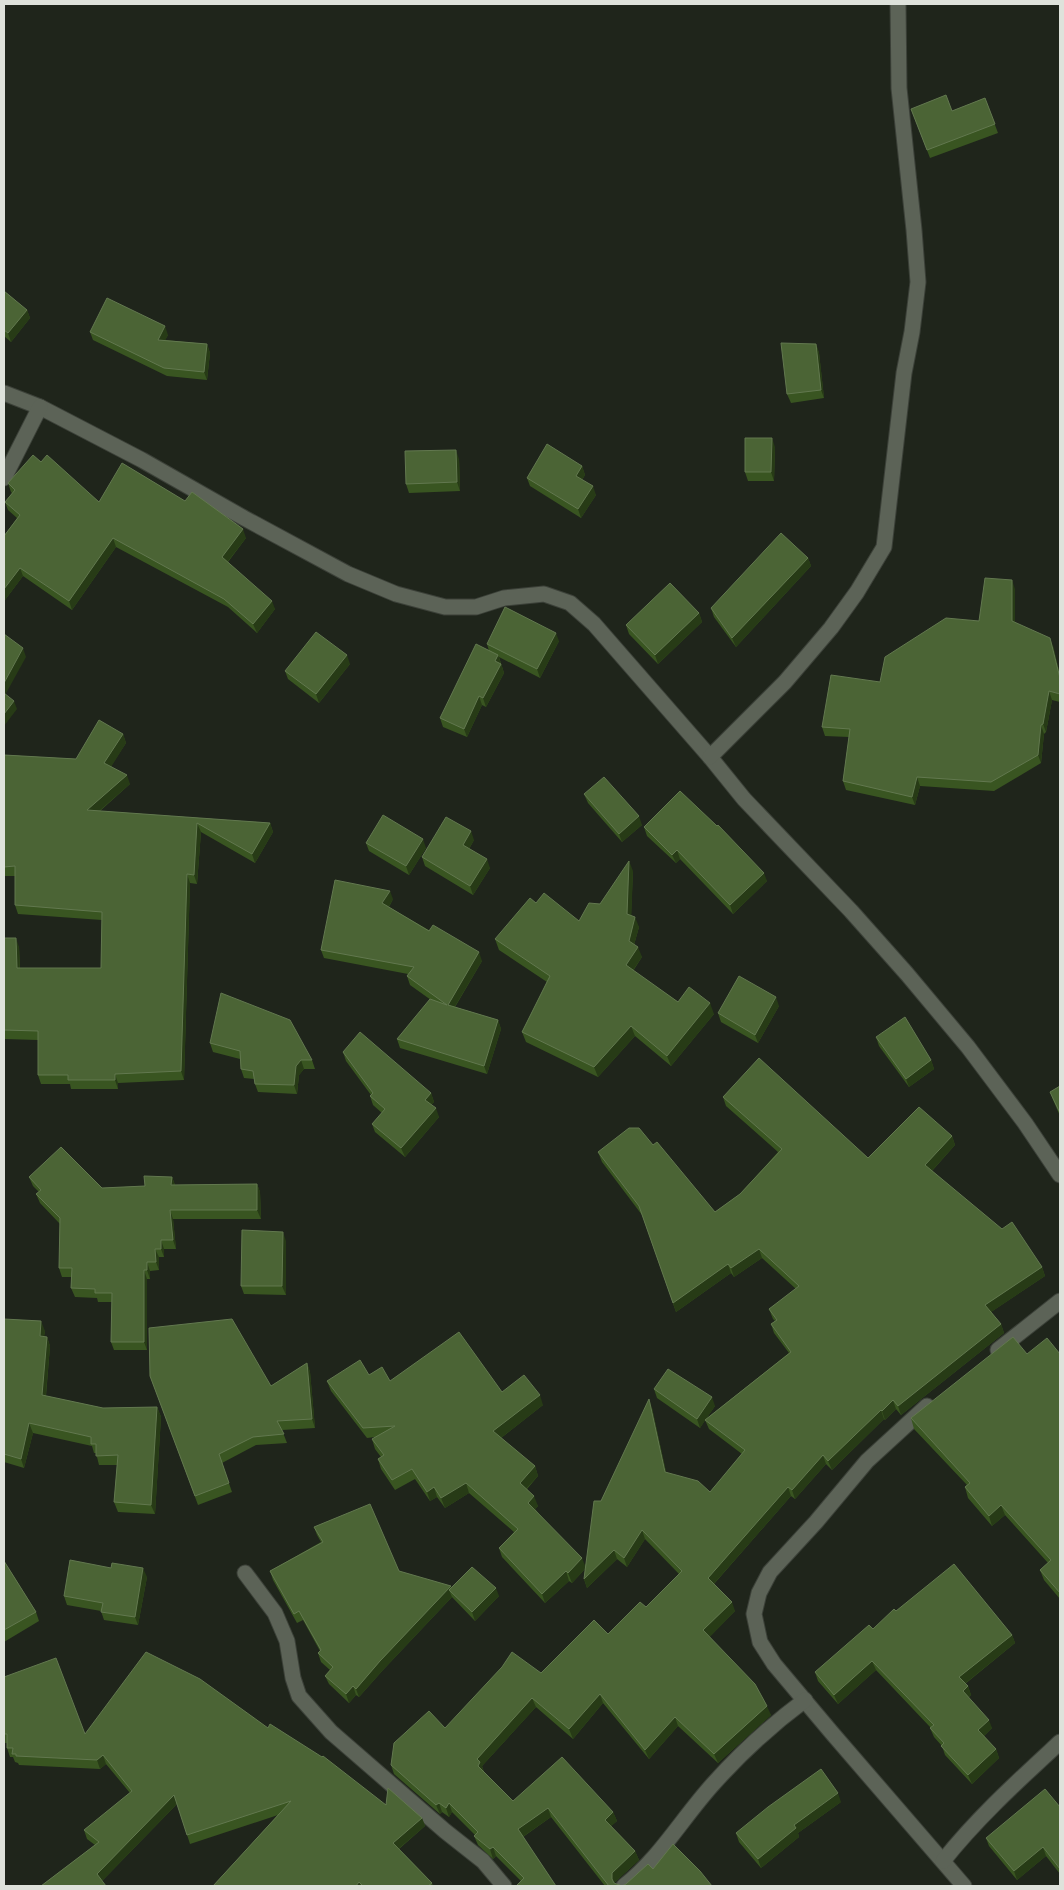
<svg xmlns="http://www.w3.org/2000/svg" width="1064" height="1890" font-family="'Titillium Web',sans-serif">
  <style>
    .lines { fill: none; stroke-linecap: round; stroke-linejoin: round }
    .minor-casing { stroke: #3c4139; stroke-width: 17 }
    .minor { stroke: #5c6357; stroke-width: 15 }
    .wall { fill: #395521 }
    .shaded-wall { fill: #273b16 }
    .building { fill: #4b6435; stroke: #62784f }
  </style>
  <rect width="100%" height="100%" fill="#1f251b"/>
  <g class="lines">
    <!-- minor casing -->
    <g class="minor-casing">
      <g id="minor">
        <path d="M4 393 40 407 142 460 244 518 348 574 396 594 445 607H476L504 598 544 594 570 603 594 624 710 757 744 799 851 911 907 974 968 1047 1025 1123 1060 1175"/>
        <path d="M4 478 40 407"/>
        <path d="M710 757 785 682 831 628 857 592 884 547 904 373 912 332 918 282 914 230 899 88 898 4"/>
        <path d="M998 1350 1060 1301"/>
        <path d="M927 1406 867 1461 816 1522 770 1572 759 1593 754 1614 760 1642 774 1664 832 1733 964 1886"/>
        <path d="M245 1573 275 1613 287 1641 293 1678 299 1696 331 1732 445 1831 483 1861 504 1886"/>
        <path d="M943 1861C978 1817 1019 1780 1060 1742"/>
        <path d="M624 1886C660 1858 683 1817 714 1783 740 1754 774 1723 805 1700"/>
      </g>
    </g>
    <!-- minor -->
    <use href="#minor" class="minor"/>
  </g>
  <!-- wall -->
  <g class="wall">
    <path d="M985 98 998 133 930 158 911 109 952 111Z"/>
    <path d="M4 291 27 310 30 318 11 342 4 336Z"/>
    <path d="M90 332 168 335 165 340 207 344 210 353 207 380 167 376 93 340Z"/>
    <path d="M816 344 819 353 824 398 791 403 787 394Z"/>
    <path d="M775 447 774 481H748L745 472Z"/>
    <path d="M459 459 460 491 409 493 406 484Z"/>
    <path d="M41 462 99 502 246 538 228 562 275 609 257 633 228 607 116 547 72 610 23 576 5 600 4 598V536L17 518 8 510 5 502 12 493 11 492 8 483Z"/>
    <path d="M582 466 585 475 582 480 596 495 581 518 530 486 527 478Z"/>
    <path d="M808 558 811 566 736 647 714 617 711 608Z"/>
    <path d="M1015 589V622L1053 646 1060 675V702L1052 700 1046 732 1044 734 1041 763 994 791 920 786 915 805 846 790 843 781 849 737 825 736 822 727 880 682 979 621Z"/>
    <path d="M699 613 702 622 658 664 629 634 626 625Z"/>
    <path d="M559 641 540 678 499 657 504 673 486 707 482 705 467 737 443 727 440 718 489 651 487 644Z"/>
    <path d="M350 664 319 703 288 679 285 671Z"/>
    <path d="M123 734 126 743 111 766 130 784 100 811 270 823 273 832 255 863 201 832 197 884 190 883 184 1080 118 1083V1089H71L70 1084H41L38 1075V1040L4 1039V938L19 947 20 968H101L102 920 18 914 15 905V876H4V755L76 759Z"/>
    <path d="M584 794 642 825 622 842 588 803Z"/>
    <path d="M717 826 767 881 733 914 680 859 676 863 647 836 644 827Z"/>
    <path d="M474 840 469 849 490 868 473 895 425 866 422 857Z"/>
    <path d="M366 843 426 848 409 875 369 851Z"/>
    <path d="M633 871 631 916 639 927 634 945 642 957 633 971 678 1002 714 1014 671 1066 635 1036 598 1077 526 1042 522 1032 547 982 499 950 495 939 579 921 600 904Z"/>
    <path d="M393 899 389 907 482 961 455 1007 498 1020 501 1029 487 1074 400 1048 397 1039 431 1000 410 985 407 976 408 974 324 958 321 950Z"/>
    <path d="M779 1006 758 1043 721 1022 718 1013Z"/>
    <path d="M876 1037 931 1060 934 1069 909 1087 879 1046Z"/>
    <path d="M210 1043 312 1060 315 1069H304L299 1075 297 1094 258 1092 255 1084 254 1079 244 1078 241 1069 240 1059 213 1052Z"/>
    <path d="M343 1052 431 1093 434 1102 431 1105 439 1117 405 1157 375 1132 372 1124 382 1113 373 1105 370 1096 371 1095 346 1061Z"/>
    <path d="M1060 1086V1116L1053 1100 1050 1092Z"/>
    <path d="M723 1097 868 1158 952 1136 955 1145 932 1171 1042 1267 1045 1276 991 1312 1001 1324 1004 1333 901 1415 896 1409 885 1420 884 1419 832 1470 826 1464 795 1499 791 1496 714 1584 735 1611 709 1637 771 1715 718 1763 678 1726 649 1759 603 1703 573 1739 536 1707 482 1766 484 1772 513 1801 613 1812 617 1821 611 1826 635 1851 639 1860 615 1882V1884L622 1886 653 1869 712 1886H605L551 1817 523 1837 556 1886 521 1881 496 1856 493 1859 478 1845 474 1836 475 1835 452 1812 449 1817 442 1812 440 1814 394 1774 391 1765 445 1728 608 1634 646 1607 679 1574 645 1539 627 1567 617 1559 587 1588 584 1579 585 1569 572 1583 569 1581 545 1603 502 1557 499 1548 514 1532 469 1493 445 1508 437 1497 430 1501 415 1479 395 1490 381 1469 378 1459 381 1457 375 1449 372 1439 375 1437 367 1438 331 1391 327 1381 369 1375 390 1381 502 1392 543 1405 501 1438 535 1466 538 1476 527 1489 538 1506 535 1509 585 1567 601 1501 652 1408 666 1472 710 1492 742 1454 709 1429 705 1420 700 1428 657 1398 654 1389 715 1406 706 1419 789 1353 774 1333 771 1324 775 1321 773 1319 769 1309 796 1289 762 1258 734 1277 731 1273 676 1312 642 1215 602 1162 598 1152 653 1145 715 1212 740 1194 778 1152 726 1106Z"/>
    <path d="M29 1177 102 1188 145 1186 172 1177 175 1185 257 1184 260 1192 261 1219H173L176 1249H164V1257H159V1270L150 1271V1279H147V1350H114L111 1342 112 1302H98L97 1298 75 1297 71 1288V1277H62L59 1268 60 1224 40 1203 36 1194 39 1192 33 1186Z"/>
    <path d="M286 1241V1295L244 1294 241 1286Z"/>
    <path d="M4 1319 45 1331 44 1336 47 1337 50 1346 46 1396 103 1408 157 1407 161 1417 155 1514 118 1512 114 1502 117 1465H99L96 1453H94L92 1446 33 1433 24 1468 4 1462Z"/>
    <path d="M1027 1354H1060V1599L1044 1580 1040 1570 1048 1563 1005 1515 992 1526 968 1498 965 1487 967 1485 914 1429 911 1418Z"/>
    <path d="M307 1363 310 1372 315 1428 282 1430 287 1443 256 1445 222 1463 232 1492 198 1505 150 1376 271 1386Z"/>
    <path d="M314 1527 399 1571 452 1588 499 1596 475 1621 452 1597 383 1670 359 1697 356 1695 349 1703 329 1684 325 1676 330 1670 321 1662 318 1653 320 1651 303 1620 297 1623 273 1580 270 1571 321 1542 317 1535Z"/>
    <path d="M4 1561 36 1612 39 1621 4 1642Z"/>
    <path d="M111 1568 147 1577 138 1625 104 1620 101 1611 67 1605 64 1596Z"/>
    <path d="M896 1611 1012 1635 1015 1643 965 1684 968 1686 971 1695 968 1698 992 1728 984 1736 996 1749 999 1758 972 1784 945 1755 942 1746 934 1737 930 1728H931L876 1670 838 1704 818 1681 815 1672Z"/>
    <path d="M4 1677 85 1734 268 1728 386 1805 422 1818 425 1826 399 1849 432 1883 433 1886H213L278 1815 190 1844 177 1804 102 1881 41 1886 95 1845 87 1839 84 1830 130 1793 106 1764 100 1769 19 1765 18 1763 15 1762 13 1757H10L7 1748V1743H4Z"/>
    <path d="M841 1802 798 1833 799 1837 761 1868 739 1842 736 1833Z"/>
    <path d="M1060 1807V1874L1046 1856 1017 1880 989 1846 986 1838Z"/>
  </g>
  <!-- shaded-wall -->
  <g class="shaded-wall">
    <path d="M27 310 30 318 11 342 8 333Z"/>
    <path d="M165 326 168 335 161 348 158 340Z"/>
    <path d="M207 344 210 353 207 380 204 372Z"/>
    <path d="M816 344 819 353 824 398 821 390Z"/>
    <path d="M772 438 775 447 774 481 771 472Z"/>
    <path d="M456 450 459 459 460 491 457 482Z"/>
    <path d="M582 466 585 475 579 485 576 476Z"/>
    <path d="M593 486 596 495 581 518 578 509Z"/>
    <path d="M243 529 246 538 225 565 222 557Z"/>
    <path d="M113 538 116 547 72 610 69 601Z"/>
    <path d="M808 558 811 566 736 647 732 638Z"/>
    <path d="M20 568 23 576 5 600 4 595V589Z"/>
    <path d="M1012 580 1015 589V630L1012 621Z"/>
    <path d="M272 601 275 609 257 633 253 624Z"/>
    <path d="M699 613 702 622 658 664 655 655Z"/>
    <path d="M556 633 559 641 540 678 537 669Z"/>
    <path d="M1050 638 1053 646 1060 675V678Z"/>
    <path d="M23 648 26 657 4 697V683Z"/>
    <path d="M347 655 350 664 319 703 316 694Z"/>
    <path d="M498 655 504 673 486 707 483 698 495 661Z"/>
    <path d="M1049 691 1052 700 1046 732 1043 724Z"/>
    <path d="M479 696 482 705 467 737 464 729Z"/>
    <path d="M14 701 17 709 4 726V714Z"/>
    <path d="M1041 725 1044 734 1041 763 1038 755Z"/>
    <path d="M123 734 126 743 108 772 104 763Z"/>
    <path d="M127 775 130 784 90 819 87 810Z"/>
    <path d="M917 777 920 786 915 805 912 797Z"/>
    <path d="M639 816 642 825 622 842 619 834Z"/>
    <path d="M197 823 201 832 197 884 194 875Z"/>
    <path d="M270 823 273 832 255 863 252 854Z"/>
    <path d="M471 831 474 840 466 854 463 845Z"/>
    <path d="M423 839 426 848 409 875 406 866Z"/>
    <path d="M677 850 680 859 676 863 672 855Z"/>
    <path d="M487 859 490 868 473 895 470 886Z"/>
    <path d="M629 861 633 871 631 924 627 914Z"/>
    <path d="M764 873 767 881 733 914 730 905Z"/>
    <path d="M187 874 190 883 184 1080 181 1071Z"/>
    <path d="M390 891 393 899 386 912 382 903Z"/>
    <path d="M635 917 639 927 632 952 629 941Z"/>
    <path d="M16 938 19 947 20 977 17 968Z"/>
    <path d="M638 947 642 957 629 976 626 965Z"/>
    <path d="M479 952 482 961 451 1013 448 1005Z"/>
    <path d="M776 997 779 1006 758 1043 755 1035Z"/>
    <path d="M710 1003 714 1014 671 1066 667 1056Z"/>
    <path d="M498 1020 501 1029 487 1074 484 1066Z"/>
    <path d="M631 1026 635 1036 598 1077 594 1067Z"/>
    <path d="M301 1060 304 1069 299 1075 297 1094 294 1085 296 1066Z"/>
    <path d="M931 1060 934 1069 909 1087 906 1079Z"/>
    <path d="M115 1074 118 1083V1089L115 1080Z"/>
    <path d="M431 1093 434 1102 428 1109 425 1100Z"/>
    <path d="M436 1108 439 1117 405 1157 401 1148Z"/>
    <path d="M952 1136 955 1145 929 1174 925 1165Z"/>
    <path d="M172 1177 175 1185H171Z"/>
    <path d="M257 1184 260 1192 261 1219 257 1210Z"/>
    <path d="M170 1210 173 1219 176 1249 173 1240Z"/>
    <path d="M283 1232 286 1241V1295L282 1286Z"/>
    <path d="M161 1240 164 1249V1257L161 1249Z"/>
    <path d="M155 1249 159 1257V1270L156 1262Z"/>
    <path d="M759 1249 762 1258 734 1277 731 1268Z"/>
    <path d="M147 1262 150 1271V1279L147 1270Z"/>
    <path d="M728 1264 731 1273 676 1312 673 1303Z"/>
    <path d="M1042 1267 1045 1276 988 1314 985 1305Z"/>
    <path d="M144 1270 147 1279V1350L144 1342Z"/>
    <path d="M41 1321 45 1331 43 1345 40 1336Z"/>
    <path d="M1001 1324 1004 1333 901 1415 898 1406Z"/>
    <path d="M47 1337 50 1346 45 1404 42 1395Z"/>
    <path d="M307 1363 310 1372 315 1428 312 1419Z"/>
    <path d="M540 1395 543 1405 497 1441 493 1431Z"/>
    <path d="M712 1397 715 1406 700 1428 697 1419Z"/>
    <path d="M649 1399 652 1408 668 1481 665 1472Z"/>
    <path d="M893 1400 896 1409 885 1420 882 1411Z"/>
    <path d="M157 1407 161 1417 155 1514 151 1505Z"/>
    <path d="M881 1410 884 1419 832 1470 828 1461Z"/>
    <path d="M29 1423 33 1433 24 1468 21 1459Z"/>
    <path d="M823 1455 826 1464 795 1499 792 1490Z"/>
    <path d="M535 1466 538 1476 523 1492 520 1483Z"/>
    <path d="M466 1483 469 1493 445 1508 441 1498Z"/>
    <path d="M434 1487 437 1497 430 1501 427 1492Z"/>
    <path d="M788 1487 791 1496 711 1587 708 1578Z"/>
    <path d="M534 1496 538 1506 532 1513 528 1503Z"/>
    <path d="M1001 1505 1005 1515 992 1526 989 1516Z"/>
    <path d="M642 1530 645 1539 627 1567 624 1558Z"/>
    <path d="M614 1550 617 1559 587 1588 584 1579Z"/>
    <path d="M582 1558 586 1568 572 1583 568 1573Z"/>
    <path d="M143 1568 147 1577 138 1625 135 1617Z"/>
    <path d="M566 1571 569 1581 545 1603 542 1594Z"/>
    <path d="M451 1586 454 1595 449 1590 452 1597 383 1670 359 1697 356 1689 380 1661Z"/>
    <path d="M496 1588 499 1596 475 1621 472 1612Z"/>
    <path d="M732 1602 735 1611 707 1640 703 1630Z"/>
    <path d="M1012 1635 1015 1643 962 1686 959 1677Z"/>
    <path d="M872 1661 876 1670 838 1704 834 1695Z"/>
    <path d="M353 1686 356 1695 349 1703 346 1694Z"/>
    <path d="M968 1686 971 1695 966 1700 963 1691Z"/>
    <path d="M600 1694 603 1703 573 1739 569 1729Z"/>
    <path d="M532 1698 536 1707 482 1766 484 1772 478 1766 477 1759Z"/>
    <path d="M767 1706 771 1715 718 1763 714 1754Z"/>
    <path d="M675 1717 678 1726 649 1759 645 1750Z"/>
    <path d="M989 1720 992 1728 981 1739 978 1730Z"/>
    <path d="M996 1749 999 1758 972 1784 968 1775Z"/>
    <path d="M103 1755 106 1764 100 1769 97 1760Z"/>
    <path d="M838 1793 841 1802 798 1833 799 1837 761 1868 758 1859 794 1825Z"/>
    <path d="M174 1795 177 1804 100 1883 97 1874Z"/>
    <path d="M439 1803 442 1812 440 1814 436 1805Z"/>
    <path d="M449 1803 452 1812 449 1817 446 1808Z"/>
    <path d="M548 1808 551 1817 521 1838 518 1829Z"/>
    <path d="M613 1812 617 1821 608 1829 605 1820Z"/>
    <path d="M422 1818 425 1826 396 1851 393 1843Z"/>
    <path d="M493 1847 496 1856 493 1859 490 1849Z"/>
    <path d="M1043 1847 1046 1856 1017 1880 1014 1871Z"/>
    <path d="M635 1851 639 1860 615 1882V1886L612 1879V1873Z"/>
    <path d="M359 1882 361 1886H356Z"/>
  </g>
  <!-- building -->
  <g class="building">
    <path d="M946 95 952 111 985 98 995 124 927 150 911 109Z"/>
    <path d="M4 291 27 310 8 333 4 330Z"/>
    <path d="M107 298 165 326 158 340 207 344 204 372 164 368 90 332Z"/>
    <path d="M781 343 816 344 821 390 787 394Z"/>
    <path d="M745 438H772L771 472H745Z"/>
    <path d="M547 444 582 466 576 476 593 486 578 509 527 478Z"/>
    <path d="M456 450 457 482 406 484 405 451Z"/>
    <path d="M33 455 41 462 47 455 99 502 122 463 185 501 192 492 243 529 222 557 272 601 253 624 224 599 113 538 69 601 20 568 4 589V536L20 515 5 502 15 490 8 483Z"/>
    <path d="M781 533 808 558 732 638 711 608Z"/>
    <path d="M985 578 1012 580V621L1050 638 1060 678V694L1049 691 1043 724 1041 725 1038 755 991 782 917 777 912 797 843 781 850 729 822 727 831 675 880 682 885 657 946 618 979 621Z"/>
    <path d="M670 583 699 613 655 655 626 625Z"/>
    <path d="M505 607 556 633 537 669 487 644Z"/>
    <path d="M316 632 347 655 316 694 285 671Z"/>
    <path d="M4 634 23 648 4 683Z"/>
    <path d="M476 644 498 655 495 661 501 664 483 698 479 696 464 729 440 718Z"/>
    <path d="M4 693 14 701 4 714Z"/>
    <path d="M99 720 123 734 104 763 127 775 87 810 270 823 252 854 197 823 194 875 187 874 181 1071 115 1074V1080H68V1075H38V1031L4 1030V938H16L17 968H101L102 912 15 905V866L4 867V755L76 759Z"/>
    <path d="M604 777 639 816 619 834 584 794Z"/>
    <path d="M680 791 717 826 718 825 764 873 730 905 677 850 672 855 644 827Z"/>
    <path d="M383 815 423 839 406 866 366 843Z"/>
    <path d="M446 817 471 831 463 845 487 859 470 886 422 857Z"/>
    <path d="M629 861 627 914 635 917 629 941 638 947 626 965 678 1002 689 987 710 1003 667 1056 631 1026 594 1067 522 1032 550 976 495 939 530 898 536 903 544 893 579 921 589 903 600 904Z"/>
    <path d="M335 880 390 891 382 903 429 931 433 925 479 952 448 1005 498 1020 484 1066 397 1039 430 999 447 1005 407 976 414 967 321 950Z"/>
    <path d="M739 976 776 997 755 1035 718 1013Z"/>
    <path d="M221 993 290 1020 312 1060H301L296 1066 294 1085 255 1084 253 1071 241 1069 240 1051 210 1043Z"/>
    <path d="M905 1017 931 1060 906 1079 876 1037Z"/>
    <path d="M360 1032 431 1093 425 1100 436 1108 401 1148 372 1124 385 1109 370 1096 373 1093 343 1052Z"/>
    <path d="M759 1058 868 1158 919 1107 952 1136 925 1165 1002 1229 1012 1222 1042 1267 985 1305 1001 1324 898 1406 893 1400 882 1411 881 1410 828 1461 823 1455 792 1490 788 1487 708 1578 732 1602 703 1630 755 1684 767 1706 714 1754 675 1717 645 1750 600 1694 569 1729 532 1698 477 1759 480 1762 478 1766 513 1801 562 1757 613 1812 605 1820 635 1851 612 1873V1879L614 1883 622 1886 626 1884 648 1864 653 1869 673 1844 700 1871 712 1886H609L548 1808 518 1829 556 1886H516L524 1878 493 1847 490 1849 474 1836 478 1832 449 1803 446 1808 439 1803 436 1805 391 1765 394 1743 429 1711 445 1728 502 1667 512 1652 541 1673 594 1620 608 1634 640 1602 646 1607 682 1571 642 1530 624 1558 614 1550 584 1579 594 1501H601L649 1399 665 1472 698 1481 710 1492 745 1450 705 1420 791 1352 771 1324 777 1320 769 1309 799 1286 759 1249 731 1268 728 1264 673 1303 639 1206 598 1152 629 1128H639L653 1145 657 1142 715 1212 740 1194 782 1149 723 1097Z"/>
    <path d="M1060 1086V1113L1050 1092Z"/>
    <path d="M61 1147 102 1188 145 1186 144 1176 172 1177 171 1185 257 1184V1210H170L173 1240H161V1249H155L156 1262H147V1270H144V1342H111L112 1293H95V1289L71 1288 72 1268H59L60 1218 36 1194 41 1190 29 1177Z"/>
    <path d="M242 1230 283 1232 282 1286H241Z"/>
    <path d="M4 1319 41 1321 40 1336 47 1337 42 1395 103 1408 157 1407 151 1505 114 1502 118 1455 96 1456V1444H91V1437L29 1423 21 1459 4 1454Z"/>
    <path d="M232 1319 271 1386 307 1363 312 1419 277 1421 284 1434 253 1437 219 1454 229 1483 195 1496 150 1376 149 1328Z"/>
    <path d="M459 1332 502 1392 524 1375 540 1395 493 1431 535 1466 520 1483 534 1496 528 1503 582 1558 568 1573 566 1571 542 1594 499 1548 518 1529 466 1483 441 1498 434 1487 427 1492 412 1469 392 1480 378 1459 384 1455 372 1439 395 1426 363 1428 327 1381 360 1360 369 1375 382 1367 390 1381Z"/>
    <path d="M1013 1337 1027 1354 1047 1338 1060 1354V1593L1040 1570 1051 1560 1001 1505 989 1516 965 1487 970 1483 911 1418Z"/>
    <path d="M668 1369 712 1397 697 1419 654 1389Z"/>
    <path d="M370 1504 399 1571 451 1586 380 1661 356 1689 353 1686 346 1694 325 1676 333 1667 318 1653 321 1650 299 1611 294 1614 270 1571 323 1542 314 1527Z"/>
    <path d="M70 1560 111 1568 112 1563 143 1568 135 1617 101 1612 103 1603 64 1596Z"/>
    <path d="M4 1561 36 1612 4 1630Z"/>
    <path d="M954 1564 1012 1635 959 1677 968 1686 963 1691 989 1720 978 1730 996 1749 968 1775 941 1746 944 1743 930 1728 934 1725 872 1661 834 1695 815 1672 869 1625 873 1629 894 1609 896 1611Z"/>
    <path d="M472 1567 496 1588 472 1612 449 1590Z"/>
    <path d="M146 1652 200 1679 268 1728 270 1724 322 1757 323 1756 386 1805 388 1788 422 1818 393 1843 432 1883 428 1886H363L359 1882 356 1886H213L291 1801 187 1835 174 1795 97 1874 106 1886H41L99 1842 84 1830 132 1791 103 1755 97 1760 16 1756V1754H12L13 1748H7V1734H4V1677L56 1658 85 1734Z"/>
    <path d="M821 1769 838 1793 794 1825 796 1828 758 1859 736 1833 768 1807Z"/>
    <path d="M1045 1789 1060 1807V1869L1043 1847 1014 1871 986 1838Z"/>
  </g>
  <!-- border -->
  <rect width="1064" height="1890" fill="none" stroke="#dee2db" stroke-width="10"/>
</svg>
